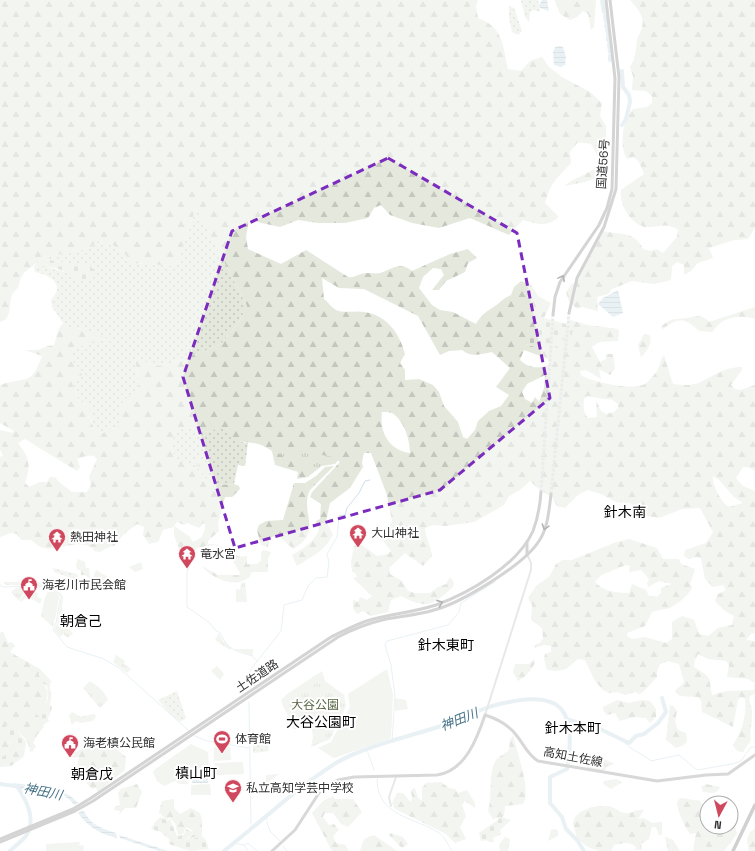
<svg xmlns="http://www.w3.org/2000/svg" width="755" height="851" font-family="'Space Grotesk','Noto Sans JP',sans-serif">
  <style>
    .grass { fill: url(#grass-dots) }
    .forest { fill: url(#forest-firs); fill-rule: evenodd }
    .cemetery { fill: url(#cemetery-stones) }
    .park { fill: url(#park-tufts) }
    .garden { fill: #e4e8dd }
    .water { fill: url(#water-rules) }
    .lines { fill: none; stroke-linecap: round; stroke-linejoin: round }
    .stream { stroke: #cee0e8; stroke-width: 1 }
    .river { stroke: #cee0e8; stroke-width: 4 }
    .trunk-tunnel { stroke: #d6d6d6; stroke-width: 3; stroke-dasharray: 3 1.5; stroke-linecap: butt }
    .tertiary { stroke: #cdcdcd; stroke-width: 2 }
    .primary { stroke: #a8a8a8; stroke-width: 3 }
    .trunk { stroke: #a0a0a0; stroke-width: 3 }
    .motorway { stroke: #979797; stroke-width: 3.5 }
    .oneway { stroke: #575757 }
    .marked { fill: none; stroke: #7b2cbf; stroke-width: 3; stroke-dasharray: 8 5; stroke-linejoin: round }
    .labels { text-anchor: middle; stroke-width: 4; stroke-linejoin: round; paint-order: stroke }
    .street-label { font-size: 12px; fill: #303030; stroke: #fff }
    .poi-label { font-size: 12px; fill: #303030; stroke: #fff; text-anchor: start }
    .park-label { font-size: 12px; fill: #566642; stroke: #fff }
    .water-label { font-size: 13px; font-style: italic; fill: #477488; stroke: #fff }
    .quarter-label { font-size: 14px; fill: #000; stroke: #fff }
  </style>
  <defs>
    <pattern id="grass-dots" width="8" height="8" patternUnits="userSpaceOnUse"><rect width="8" height="8" fill="#e4e8dd"/><path d="M2 2h.1M6 6h.1" fill="none" stroke="#c4c7be" stroke-width="1.8" stroke-linecap="round"/></pattern>
    <pattern id="forest-firs" width="22" height="20" patternUnits="userSpaceOnUse"><rect width="22" height="20" fill="#e4e8dd"/><path d="M5 1l3.5 6h-7zM16 11l3.5 6h-7z" fill="#c4c7be"/></pattern>
    <pattern id="cemetery-stones" width="16" height="16" patternUnits="userSpaceOnUse"><rect width="16" height="16" fill="#e4e8dd"/><path d="M2 7V4a2 2 0 0 1 4 0v3zM10 15v-3a2 2 0 0 1 4 0v3z" fill="#c4c7be"/></pattern>
    <pattern id="park-tufts" width="24" height="20" patternUnits="userSpaceOnUse"><rect width="24" height="20" fill="#e4e8dd"/><path d="M3 7l-1-3M5 7V3M7 7l1-3M15 17l-1-3M17 17v-4M19 17l1-3" fill="none" stroke="#c4c7be"/></pattern>
    <pattern id="water-rules" width="6" height="5" patternUnits="userSpaceOnUse"><rect width="6" height="5" fill="#cee0e8"/><path d="M0 2.5h6" fill="none" stroke="#b1c0c7"/></pattern>
  </defs>
  <rect width="100%" height="100%" fill="#fff"/>
  <!-- grass -->
  <g class="grass">
    <path d="M521 0H538L540 12 534 10 530 12 529 22 525 17Z"/>
    <path d="M509 6 514 8 522 31 518 35 512 32 509 17Z"/>
    <path d="M196 207 247 306 239 322 222 343 208 350 180 359 164 366 151 365 135 356 139 387 129 397 118 426 103 433 95 431 86 405 78 400 71 380 82 375C78 363 68 365 73 348L98 341 83 329 66 327 52 307 51 300C66 284 50 275 35 272L34 267 44 266 71 274 89 264H70L40 258 90 248 98 241C113 242 123 250 132 263L177 266Z"/>
    <path d="M185 427 210 432 218 427H227C230 436 239 443 248 443L245 466 238 465 234 484 218 485 208 481 199 471 176 459 170 446 175 433Z"/>
    <path d="M53 568 77 574 80 582 78 583 74 579 54 572Z"/>
    <path d="M177 691 186 718 181 722 173 717 158 700Z"/>
    <path d="M268 741 269 751 253 753V743Z"/>
  </g>
  <!-- forest -->
  <g class="forest">
    <path d="M0 0H478L476 6 478 18C504 28 502 44 508 69L521 71 530 61 542 57 549 67 562 77 590 92 602 103 600 116 606 126V165L602 176 585 182 564 186C575 177 588 175 599 165L597 155 591 144 578 142 570 152 571 163C557 178 551 182 545 203L559 217C546 228 538 224 523 220L509 235 470 218 439 228 412 223 390 215 381 205 374 208 368 218 345 223H318L298 220 280 227 249 220 246 237 248 249 281 264 306 250 348 277C355 278 360 273 367 273 371 273 376 274 380 273 392 269 400 261 412 271L450 254 468 249 477 258 468 263 465 272 446 281 439 290H432L444 275 441 269 433 268 423 277 419 288 432 305 440 310 453 312 476 324C483 313 485 313 495 306 501 302 503 298 511 295L514 287 521 281 531 285 538 296 551 303 544 318 532 322 526 344 549 351 573 331 567 319 588 325 618 329 619 332 618 341 599 342 592 347 600 362 606 359V354H613L615 369 610 375 599 369 601 379 586 370 580 371 581 375C591 382 636 392 646 383 650 380 657 372 658 369 661 363 660 360 664 355L673 384C681 385 690 386 698 383 715 376 723 367 742 367V370L731 385 735 389 740 390 755 385V471L748 467H743L736 478 743 486 755 491V633L751 634 746 640 755 641V683L748 679 727 677 729 665 726 661 708 659 698 654 695 660 694 667C714 680 708 675 712 695L727 691 754 690 755 684V694L750 696C748 703 752 706 752 712 753 722 749 730 751 740L743 752 737 751 733 745C742 730 747 717 745 699L741 697 738 700 733 727 702 712 701 700 697 697 680 696 675 691 684 682 679 664 668 661 660 664 657 672V677L643 692 639 694 635 692 625 695 617 692 609 693 603 690 595 681 585 660 578 659 566 669 557 671 547 670 544 659 545 654 551 652V646L545 645 534 648 536 644 540 643 543 638 542 628 531 620 532 605 528 598 537 585 549 577 556 564 563 560H572L614 543 629 539 657 548 663 559H679L681 564 695 569 690 584 692 588C688 596 674 608 665 609 660 610 657 610 652 612L645 626 627 633V636L632 639 645 637 666 643 672 639V622L682 616 694 620 699 634 708 636 718 628 732 625 734 616 725 611 715 601 718 594 726 590 723 585 713 587 705 579 701 558 696 557 689 559 684 556 685 550 706 543 713 532 700 508 682 509 659 518 648 516 641 513 630 503 616 502 601 494 588 490 579 494 565 508 557 506 552 497 541 491 530 481 520 490 509 496 504 505 474 522 446 526 433 525 425 528C425 538 431 545 432 556L423 566 405 553 389 568 390 574 402 581 408 591 415 593H430L438 587 446 584 450 577 454 583 453 587C433 605 427 610 401 596L391 600 388 612 371 616 363 611 357 614 353 608V600L358 602 360 597 367 600 372 596 353 578 357 577 355 573 352 572 351 562 354 546 359 543 377 556 388 554 391 551 379 536 392 522 387 495 371 453H364L362 462 363 467 350 488 330 503 326 521 333 535 327 544 319 552 297 566 292 555C304 548 313 543 319 530L316 521 320 519 321 504 310 497 312 492 340 462 337 460 324 464 308 477 297 479 298 472 275 465 272 451C268 448 262 445 258 444 242 440 234 446 227 427H218L210 432 185 427 175 433 170 446 176 459 199 471 208 481 218 485 234 484 239 486 240 489 232 497H225L218 523 219 531 208 541V544C227 543 231 560 247 556V564H257L261 561V553L263 550 271 552 268 559V572H252L249 578C246 579 243 581 240 582 228 585 209 576 202 566L218 575H239L240 573 229 554 215 545 197 548 190 555 180 552 174 535V527L163 530 158 542 149 544 143 535 144 527 137 524 124 534 114 546H111L100 552 94 551 93 548C74 537 57 554 41 547 38 546 34 542 31 540H21L17 534 11 533 0 537V457L3 456 0 449V430L12 433 14 431 0 423V385C26 376 31 387 42 356L25 350H38L48 346 54 345C58 336 55 330 64 323L66 327 83 329 108 339 73 348C68 364 79 363 82 375L71 380 78 400 91 409 89 416 95 431 103 433 118 426 122 415 119 405 139 387 135 356 151 365 164 366 180 359 208 350 222 343 239 322 247 306 196 207 177 266 132 263C123 250 113 242 98 241L90 248 40 258C34 267 30 267 24 273 20 277 20 282 18 287 17 290 13 292 12 295 8 304 13 319 0 322ZM322 278 339 288 364 289 418 316 440 355 449 351 462 350C472 358 480 354 492 352L510 368 496 387 509 395 501 406 489 411 478 421 475 430 467 439 463 437 458 422 444 406 439 392 433 385 419 379 405 380V370L400 363 405 354C400 334 387 315 364 312 356 310 345 314 336 310 332 308 328 302 324 299ZM524 350 551 360 548 365C538 369 528 368 520 360ZM545 375 544 388 539 402 535 397 532 403 525 399 522 392 527 384ZM587 396C595 397 603 400 611 399L618 404V408L614 412 606 414 601 411 596 400 597 417 588 418C583 412 583 406 584 399ZM382 412C385 412 390 412 392 413 404 420 410 440 410 453 389 450 379 432 382 412ZM25 439 77 471 80 467 77 459C84 457 92 452 97 459L89 477 91 485 87 492H72L59 482 55 477H50L47 482H40L29 487 25 483C31 464 30 459 18 443ZM713 476 720 481 734 497 743 503 729 507C722 504 711 483 713 476ZM177 522 184 525 187 523 199 528 203 523 206 525 202 537 193 542 189 536 174 526ZM626 565 630 566 629 572 641 570 649 579 647 583 648 587 659 581 672 584 661 588V593L657 597 649 596 646 590 632 584 629 593C617 593 602 591 595 582L601 575Z"/>
    <path d="M555 0H596L594 27 591 30 588 14 583 11 577 17 570 20 560 14Z"/>
    <path d="M630 0H755V228L748 239 734 240 709 248 713 258 698 263 691 271 684 275V265L677 262 672 266 671 280 654 284 632 281 612 289 608 294 597 297 598 311 582 307 577 309 569 301 566 292 572 284 577 282 603 231C620 235 635 231 643 249L650 251 657 249 663 253 677 237 678 230C668 223 662 226 651 227 633 229 619 206 621 190L644 174 639 162 634 157 627 159C619 145 622 122 633 109L647 107 652 103V96L646 91 632 90 633 76 630 67C636 58 636 49 637 40 638 35 641 32 642 28 645 16 637 8 630 0Z"/>
    <path d="M755 307V319C745 315 727 316 718 325 716 327 714 330 712 332L699 331C685 317 678 317 663 329L661 327C671 317 675 320 687 318 695 316 703 314 709 322Z"/>
    <path d="M644 334 650 335C652 343 647 352 641 357L638 345Z"/>
    <path d="M294 483H305L310 490C299 511 324 533 293 549L278 535 269 538 268 547 261 545 257 530 259 525 266 521 283 520Z"/>
    <path d="M78 559 85 562 86 568H89L90 579 85 575H81V571L77 569 76 565Z"/>
    <path d="M3 631 8 643 12 642 15 646 10 652 40 669 39 675C47 687 50 694 44 708L49 721 43 725 44 727 37 735 33 743 36 746 32 752 29 751 30 748 25 738 18 732 8 740 14 748 25 749 24 756 15 763 11 750 0 759V633Z"/>
    <path d="M534 659 535 663C531 670 526 677 518 681L513 672 515 664H529Z"/>
    <path d="M617 700 629 703 642 700 650 701 656 709V717L650 723 646 718 634 717 620 721 615 713 607 715 603 710V707Z"/>
    <path d="M670 705 673 706 677 711 675 722 678 730 686 733 687 741 684 745 676 748 666 740Z"/>
    <path d="M72 712 81 717 94 714 96 716 93 721 80 723 77 721 72 724 69 716Z"/>
    <path d="M513 735C516 750 532 791 523 804L505 806 504 815 500 820 497 818 493 819 488 811C493 796 488 772 496 760 498 757 505 754 509 750L510 740Z"/>
    <path d="M98 740 108 742 126 757 125 770 98 792 96 788 92 789 83 779 78 777 81 774 79 770 69 767 77 766 79 757 74 758 70 756 73 749 75 752C83 750 90 743 98 740Z"/>
    <path d="M616 779 622 782 611 789 603 784 604 781Z"/>
    <path d="M441 782 449 788 455 789 458 793 467 790 475 803V808L465 801 462 805 466 816 460 827 466 839 455 843 446 834 395 809 392 803 397 793C405 791 406 798 411 802L412 798 411 791 413 788H415L418 798 422 801V788L426 783Z"/>
    <path d="M137 784 142 792 136 808H125L119 815 120 811 114 810 115 807 120 805 118 793 121 789Z"/>
    <path d="M706 784 720 787C716 796 710 792 703 792L701 787Z"/>
    <path d="M333 796 335 799H353L362 812 348 827 341 824 333 813H325L323 817 329 825 334 824 339 830 333 836 336 843 345 845 349 851H332L312 813 323 801Z"/>
    <path d="M680 798C687 798 692 801 699 800 709 810 707 814 707 827H731V825L735 827 737 834 724 851H693L696 833 690 834C684 825 678 813 677 802Z"/>
    <path d="M174 799V808L180 814 191 808 200 813 202 820V837L186 840 194 834 192 830 186 827 183 834 178 835 175 823 170 818 166 820 159 812 162 801Z"/>
    <path d="M607 806C616 807 618 812 625 813 632 814 636 809 644 810L638 819 644 818 652 823 662 822V835H659L656 827H652L649 839 641 844 642 850H635L636 847C630 841 622 843 614 845L611 851H599L588 847 577 839 573 823 575 817 580 812 592 807Z"/>
    <path d="M755 828V851H749L747 840 750 832Z"/>
    <path d="M555 829 558 831V836L548 841 551 830Z"/>
    <path d="M391 833 403 837 408 844 402 848 389 835Z"/>
    <path d="M374 835 397 851H360L364 839Z"/>
    <path d="M505 837 510 839 508 851H500L499 845Z"/>
    <path d="M665 837 673 840 680 851H668Z"/>
  </g>
  <!-- cemetery -->
  <g class="cemetery">
    <path d="M40 258 70 264H89L95 272 88 282 75 280C67 269 47 265 34 267Z"/>
    <path d="M544 318 570 325 573 330 571 336 562 340 561 349 554 347 550 351 526 344V335L532 322Z"/>
    <path d="M40 669 52 682 50 683C49 690 53 698 50 704L52 707 49 717 42 719 36 714 40 706 44 707 48 699 47 686 39 680Z"/>
    <path d="M11 724 16 726C17 727 17 730 18 732 22 739 28 738 25 749L14 748 6 736 5 726Z"/>
    <path d="M11 750 15 763 11 766 0 767V759Z"/>
    <path d="M160 817 168 821 170 819 177 836 184 835 186 829 194 833 185 840 202 837 205 838 209 849 190 851 169 844V839L161 832 151 829 155 822Z"/>
    <path d="M502 817 511 820 500 830 501 834 493 838 494 842H489L487 840 481 841 479 833Z"/>
  </g>
  <!-- park -->
  <g class="park">
    <path d="M289 449 292 450 340 458 335 464 322 466 317 469 303 466 276 452Z"/>
    <path d="M197 460 217 465 215 475 196 466Z"/>
    <path d="M334 466 310 490 305 483 316 476 325 467Z"/>
    <path d="M141 562 143 569 135 572 129 567Z"/>
    <path d="M96 570 108 577 106 584 92 580Z"/>
    <path d="M3 582H37L47 585 46 586 6 585Z"/>
    <path d="M245 582 247 602H236V589L240 590 241 583Z"/>
    <path d="M50 586 60 592 63 597 62 608 64 612 60 614 59 619 73 633 68 638 63 634 60 637 54 630 57 624 61 598Z"/>
    <path d="M26 587V589L19 601 11 592 16 588Z"/>
    <path d="M49 588 59 597 53 627 41 616 44 601Z"/>
    <path d="M27 591 38 593 37 597 42 599 40 604 27 596 21 602 20 601Z"/>
    <path d="M219 633 223 641 232 648 230 650 215 640Z"/>
    <path d="M234 649H253V656Z"/>
    <path d="M116 655 125 661 124 664 131 669 127 673 113 662Z"/>
    <path d="M217 666 224 674 220 680 211 671Z"/>
    <path d="M322 671 325 681 344 695 346 706 330 739 311 747 313 737 312 729H293C293 717 283 711 281 700L287 694Z"/>
    <path d="M90 681C98 686 104 691 108 700L100 708 83 688Z"/>
    <path d="M395 698 406 700 408 709 395 711Z"/>
    <path d="M597 756 613 763 614 764 606 767 605 771 587 769 588 764Z"/>
    <path d="M279 774 266 784V775Z"/>
  </g>
  <!-- garden -->
  <g class="garden">
    <path d="M46 600 58 603 55 619 43 616Z"/>
    <path d="M387 669 393 695 391 738 334 758 318 748 331 742 350 707 348 694Z"/>
    <path d="M328 706 340 709 330 730 308 718 320 707Z"/>
    <path d="M191 744 208 752 209 771 188 774V784H180L175 781 164 786 157 781 153 773 154 770Z"/>
    <path d="M230 747 231 760 214 761V747Z"/>
    <path d="M243 762 244 774 215 775V763Z"/>
    <path d="M210 784 211 795H191V785Z"/>
    <path d="M80 842 79 845 84 846 83 851H46V844Z"/>
  </g>
  <!-- water -->
  <g class="water">
    <path d="M542 0H547L549 11 540 8 539 5Z"/>
    <path d="M560 46 563 47 566 57 565 65 561 67 554 65 553 52 555 47Z"/>
    <path d="M618 290 623 313 613 317 598 304 603 298Z"/>
    <path d="M208 776V783H192V777Z"/>
    <path d="M13 783C35 786 63 785 78 803L74 805C63 788 37 789 19 789 18 789 13 787 11 786Z"/>
    <path d="M83 810C92 826 99 827 116 833L117 838C100 834 88 827 78 813Z"/>
    <path d="M119 835 168 851H159L120 838Z"/>
  </g>
  <g class="lines">
    <!-- stream -->
    <g class="stream">
      <path d="M188 565 190 561 191 555"/>
      <path d="M189 567 187 572V607L210 623 215 630 220 633 227 645 234 650 252 656 257 661"/>
      <path d="M0 585 3 587 33 586 51 588 54 591 60 600 56 623 53 630 67 647 104 659 119 668 188 730"/>
      <path d="M248 688 251 669 281 631 284 605 302 600 308 586 316 578 327 577 329 562 327 554 337 537 339 516 345 515 347 508 359 493 365 481 370 480"/>
      <path d="M249 702 251 824"/>
      <path d="M195 736 207 741 249 748"/>
      <path d="M392 742 395 696 391 665 385 645 387 641 448 625 459 612 461 603 495 582"/>
      <path d="M624 742C634 753 641 752 651 761L679 755 697 770 732 764 741 761 751 747H755"/>
      <path d="M367 750V752"/>
      <path d="M368 753 374 770"/>
      <path d="M377 779C377 817 415 817 439 833 445 837 448 845 452 851"/>
      <path d="M266 818 267 820"/>
      <path d="M267 822 270 831 280 841"/>
      <path d="M251 826V829"/>
      <path d="M233 843 237 844"/>
      <path d="M238 844 244 845 248 851"/>
      <path d="M244 845 248 843 257 851"/>
      <path d="M283 846 287 851"/>
      <path d="M225 850V851"/>
    </g>
    <!-- river -->
    <g class="river">
      <path d="M602 0 604 12"/>
      <path d="M605 16 606 22"/>
      <path d="M606 26 607 27"/>
      <path d="M607 30 608 34"/>
      <path d="M608 37V40"/>
      <path d="M609 44 610 52"/>
      <path d="M610 56V60"/>
      <path d="M622 125 626 119 630 102 629 95 623 87 622 71"/>
      <path d="M566 719 600 729 629 743 636 736 644 734 658 723 666 712 662 698"/>
      <path d="M0 784 15 786"/>
      <path d="M10 851C15 846 22 841 26 836 37 819 26 800 17 786"/>
      <path d="M224 851C261 822 296 788 336 763 364 746 412 736 444 725 464 718 483 707 504 703 520 700 539 696 555 704 575 715 570 751 567 769L550 777V803L562 817 566 829 577 840 584 851"/>
    </g>
    <!-- trunk-tunnel -->
    <g class="trunk-tunnel">
      <path d="M541 492 553 315"/>
      <path d="M551 494 569 313"/>
    </g>
    <!-- tertiary -->
    <g class="tertiary">
      <path d="M485 715 531 570V563L527 554"/>
      <path d="M391 806 389 797 396 777"/>
    </g>
    <!-- primary -->
    <path class="primary" d="M272 851 295 830 319 793 328 785 338 780 354 777 437 775C465 771 477 739 485 715 498 719 509 725 517 736 524 745 528 755 538 761L657 781 706 775 728 774 755 755"/>
    <!-- trunk -->
    <g class="trunk">
      <path d="M569 313 577 278 604 227 616 189 619 77 610 0"/>
      <path d="M553 315 555 297 560 282 599 225 607 208 612 189 615 78 606 0"/>
      <path d="M527 542V554"/>
      <path d="M0 839 73 809 91 798 331 637C344 631 356 624 370 620 392 614 414 612 436 605 469 593 518 565 533 531 538 518 540 506 541 492"/>
      <path d="M0 842 75 811 93 801 338 637C353 629 369 623 386 619 402 616 418 615 434 610 461 603 524 565 539 541 548 528 549 510 551 494"/>
    </g>
    <!-- motorway -->
    <path class="motorway" d="M733 851 755 805"/>
  </g>
  <!-- one-way arrows -->
  <defs><path id="oneway-chevron" d="M-2-3.5L2.5 0L-2 3.5" fill="none" stroke-width="1.6" stroke-linecap="round" stroke-linejoin="round"/></defs>
  <g class="oneway">
    <use href="#oneway-chevron" transform="translate(562 278) rotate(-62)"/>
    <use href="#oneway-chevron" transform="translate(545 527) rotate(107)"/>
    <use href="#oneway-chevron" transform="translate(440 603) rotate(-21)"/>
  </g>
  <!-- marked area -->
  <path d="M0 0H755V851H0ZM388 158 517 233 550 398 440 490 235 548 183 377 232 231Z" fill="#fff" fill-opacity=".55" fill-rule="evenodd"/>
  <path class="marked" d="M388 158 517 233 550 398 440 490 235 548 183 377 232 231Z"/>
  <!-- icons -->
  <defs>
    <g id="temple-pin" transform="scale(0.9)"><path d="M0 17L-7.5 6A9.5 9.5 0 1 1 7.5 6Z" fill="#d0485d" stroke="#fff"/><path d="M0-6L5-2H3V0L6.5 2.5H4V6H1.5V3h-3V6H-4V2.5H-6.5L-3 0V-2H-5Z" fill="#fff"/></g>
    <g id="civic-pin" transform="scale(0.9)"><path d="M0 17L-7.5 6A9.5 9.5 0 1 1 7.5 6Z" fill="#d0485d" stroke="#fff"/><path d="M-.6-6.5H3V-4.5H.6V-3L4-1V1h2V6H-6V1h2V-1L-.6-3ZM-1.2 2.5V6h2.4V2.5Z" fill="#fff"/></g>
    <g id="stadium-pin" transform="scale(0.9)"><path d="M0 17L-7.5 6A9.5 9.5 0 1 1 7.5 6Z" fill="#d0485d" stroke="#fff"/><path d="M0-5a6.5 5 0 1 0 0 10a6.5 5 0 1 0 0-10ZM-3.5-1.8h7v3.6h-7Z" fill="#fff"/></g>
    <g id="school-pin" transform="scale(0.9)"><path d="M0 17L-7.5 6A9.5 9.5 0 1 1 7.5 6Z" fill="#d0485d" stroke="#fff"/><path d="M0-5L7-2L0 1L-7-2ZM-4 1L0 2.5L4 1V4Q0 6-4 4Z" fill="#fff"/></g>
  </defs>
  <g fill-rule="evenodd">
    <use href="#temple-pin" x="358" y="533"/>
    <use href="#temple-pin" x="57" y="537"/>
    <use href="#temple-pin" x="187" y="554"/>
    <use href="#civic-pin" x="29" y="585"/>
    <use href="#stadium-pin" x="222" y="739"/>
    <use href="#civic-pin" x="70" y="743"/>
    <use href="#school-pin" x="233" y="788"/>
  </g>
  <g class="labels">
    <!-- street labels -->
    <g class="street-label">
      <text transform="translate(603 164) rotate(-86)" y="4">国道56号</text>
      <text transform="translate(257 676) rotate(-34)" y="4">土佐道路</text>
      <text transform="translate(573 757) rotate(11)" y="4">高知土佐線</text>
    </g>
    <!-- poi labels -->
    <g class="poi-label">
      <text x="371" y="537">大山神社</text>
      <text x="70" y="541">熱田神社</text>
      <text x="200" y="558">竜水宮</text>
      <text x="42" y="589">海老川市民会館</text>
      <text x="235" y="743">体育館</text>
      <text x="83" y="747">海老槙公民館</text>
      <text x="246" y="792">私立高知学芸中学校</text>
    </g>
    <!-- park labels -->
    <g class="park-label">
      <text x="315" y="709">大谷公園</text>
    </g>
    <!-- water labels -->
    <g class="water-label">
      <text transform="translate(459 719) rotate(-21)" y="5">神田川</text>
      <text transform="translate(43 791) rotate(11)" y="5">神田川</text>
    </g>
    <!-- quarter labels -->
    <g class="quarter-label">
      <text x="625" y="517">針木南</text>
      <text x="81" y="626">朝倉己</text>
      <text x="446" y="650">針木東町</text>
      <text x="321" y="727">大谷公園町</text>
      <text x="573" y="733">針木本町</text>
      <text x="196" y="778">槙山町</text>
      <text x="92" y="779">朝倉戊</text>
    </g>
  </g>
  <!-- north arrow -->
  <g transform="translate(719 815) rotate(187)"><circle r="19" fill="#ffffff" stroke="#acacac"/>
  <path d="M0-3L7 15L0 10L-7 15Z" fill="#d0485d"/>
  <text y="-6" font-size="11" font-weight="bold" text-anchor="middle" fill="#303030">N</text>
  </g>
</svg>
